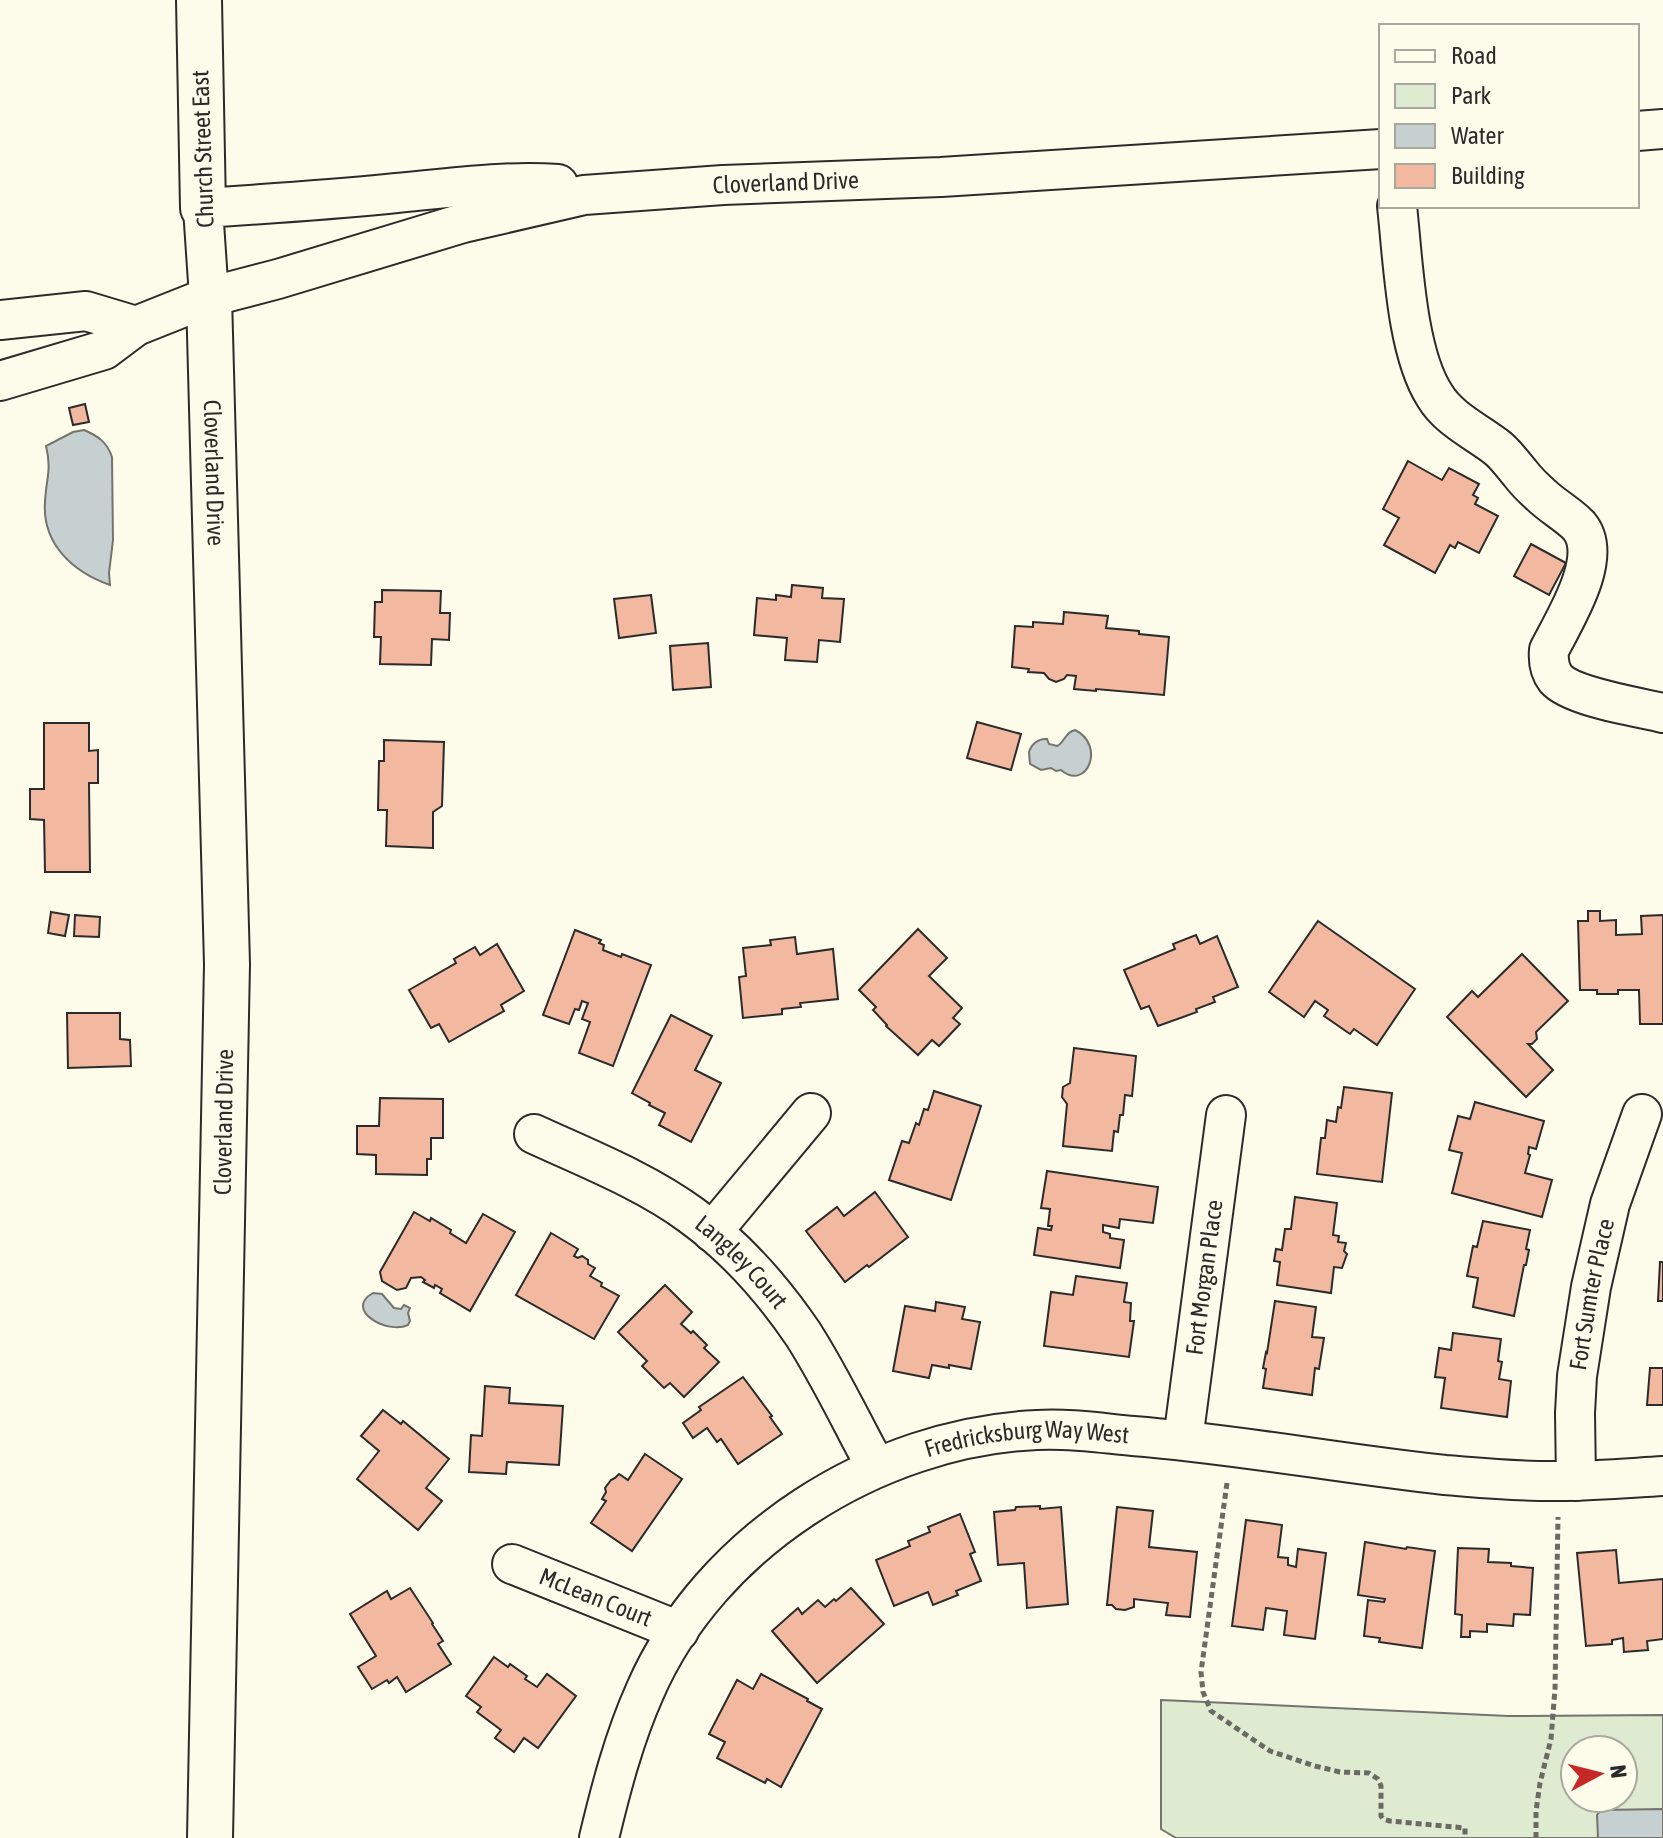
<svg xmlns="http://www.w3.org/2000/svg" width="1663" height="1838" font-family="'Asap Condensed',sans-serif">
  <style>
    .green { fill: #deebd1; stroke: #74746e; stroke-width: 2; fill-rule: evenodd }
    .water { fill: #c7d0d0; stroke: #74746e; stroke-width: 2 }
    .building { fill: #f2b8a0; stroke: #2b2b2b; stroke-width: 2 }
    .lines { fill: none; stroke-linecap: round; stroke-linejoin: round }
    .minor-casing { stroke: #2b2b2b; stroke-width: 42 }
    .major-casing { stroke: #2b2b2b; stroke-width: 48 }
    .path { stroke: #6a6964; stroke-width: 5; stroke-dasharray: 6 4; stroke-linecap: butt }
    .minor { stroke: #fdfbea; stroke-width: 38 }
    .major { stroke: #fdfbea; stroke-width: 44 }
    .labels { text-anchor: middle; stroke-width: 6; stroke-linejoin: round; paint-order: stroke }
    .street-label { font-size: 24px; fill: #2b2b2b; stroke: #fdfbea }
  </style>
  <rect width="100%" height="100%" fill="#fdfbea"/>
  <!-- green -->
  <path class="green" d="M1161 1700 1508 1716 1663 1715V1838H1176L1161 1829ZM1575 1750H1623V1798H1575Z"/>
  <!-- water -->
  <g class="water">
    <path d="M84 430C98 436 107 442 112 457L113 540 109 573 110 585C73 572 42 544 45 502 46 479 52 470 46 446L73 432Z"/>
    <path d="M1075 730C1106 745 1087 792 1061 770L1056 771 1051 768 1041 770 1030 764 1029 752C1031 745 1038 738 1047 739L1049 744 1057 746C1065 742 1065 732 1075 730Z"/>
    <path d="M373 1293 382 1294 394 1308 401 1309 404 1305 410 1308 408 1313 410 1321 408 1325C388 1335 343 1310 373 1293Z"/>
    <path d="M1663 1809V1838H1598L1597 1815 1601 1810Z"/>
  </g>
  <!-- building -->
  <g class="building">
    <path d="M85 404 89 422 73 425 69 408Z"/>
    <path d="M1408 461 1442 480 1449 468 1479 484 1473 495 1478 498 1475 504 1498 516 1479 553 1458 542 1455 548 1450 545 1435 573 1384 545 1399 518 1383 509Z"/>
    <path d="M1531 544 1566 563 1549 595 1514 576Z"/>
    <path d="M792 585 823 588 822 598 844 599 840 642 819 640 817 662 785 660 787 638 754 635 757 598 776 600V595L791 597Z"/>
    <path d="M382 590 441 591 440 613H450L449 640 432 639 431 665 380 664 381 637H374L375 602H382Z"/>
    <path d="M651 595 656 633 619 638 614 599Z"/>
    <path d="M1064 612 1108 616 1106 628 1139 631V634L1169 637 1164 695 1096 689V691L1074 689 1076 676 1067 675 1064 679 1056 682 1049 679 1044 673 1028 672 1029 669 1012 667 1015 626 1033 627V622L1063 624Z"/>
    <path d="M708 643 711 687 673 690 670 646Z"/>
    <path d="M977 722 1021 734 1011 770 967 758Z"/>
    <path d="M44 723H89V751L98 750V783H89L90 872H45L44 820 30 819V789H44Z"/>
    <path d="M384 740 444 742 442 806 433 812V848L386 846 387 810H378L379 761H384Z"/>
    <path d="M1588 911H1600V921L1616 920V935L1642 934 1641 916 1663 915V1024H1640L1639 990H1618V994H1597V990H1580L1578 921H1588Z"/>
    <path d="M51 912 69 915 65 936 48 933Z"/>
    <path d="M75 915 100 917 99 937 74 936Z"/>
    <path d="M1318 921 1415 989 1377 1045 1354 1029 1350 1034 1324 1016 1328 1010 1315 1001 1304 1017 1269 992Z"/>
    <path d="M918 929 947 958 929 976 962 1008 953 1018 960 1024 939 1046 932 1040 918 1055 886 1026 887 1025 873 1010 876 1007 859 990Z"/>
    <path d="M575 930 601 940 599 943 604 945 603 950 621 957 622 954 651 965 613 1066 579 1053 590 1022 582 1019 588 1003 582 1001 579 1010 575 1009 569 1024 543 1015Z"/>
    <path d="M1196 935 1200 944 1217 936 1238 987 1213 997 1215 1002 1196 1009 1197 1012 1158 1026 1149 1006 1141 1009 1124 970 1175 949 1173 944Z"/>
    <path d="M795 937 797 954 833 949 838 999 800 1003 801 1007 782 1009V1014L743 1018 739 977 746 976 743 948 771 945 770 940Z"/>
    <path d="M497 944 524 991 501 1005 504 1011 449 1042 439 1024 431 1028 409 990 456 963 454 959 475 947 480 955Z"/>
    <path d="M1522 954 1568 1001 1536 1032 1537 1039 1532 1044H1528L1553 1070 1526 1097 1447 1017 1472 991 1478 997Z"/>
    <path d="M67 1013H120V1039L130 1040 131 1066 68 1068Z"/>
    <path d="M671 1015 712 1036 695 1070 721 1083 691 1142 659 1125 665 1113 649 1105 650 1103 632 1093Z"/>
    <path d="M1074 1048 1136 1056 1132 1096 1125 1095 1123 1115H1120L1118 1132 1114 1131 1112 1151 1063 1146 1067 1104 1062 1097 1063 1087 1070 1083Z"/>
    <path d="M1344 1087 1392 1093 1382 1182 1317 1174 1321 1138H1325L1327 1120 1336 1122 1338 1107 1341 1108Z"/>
    <path d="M934 1091 981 1106 951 1200 889 1180 902 1141 909 1143 916 1123 919 1125 924 1109 928 1110Z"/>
    <path d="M380 1098 443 1099V1138H431V1159H427V1175L376 1174V1155L357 1154V1126H379Z"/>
    <path d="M1475 1102 1544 1121 1536 1149 1529 1147 1528 1154 1530 1155 1525 1173 1552 1180 1542 1217 1452 1193 1462 1153 1449 1150 1458 1116 1470 1119Z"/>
    <path d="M1047 1171 1158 1187 1153 1223 1120 1219 1119 1228 1103 1225V1232L1110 1234V1238L1124 1240 1120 1268 1034 1255 1038 1228 1051 1230 1052 1226H1048L1050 1209 1041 1208Z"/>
    <path d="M875 1192 908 1237 869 1267 867 1265 845 1282 806 1231 837 1207 844 1216Z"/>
    <path d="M1295 1197 1337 1203 1333 1235 1339 1236 1338 1242 1346 1243 1344 1251 1347 1254 1342 1268 1334 1267 1331 1293 1277 1285 1280 1262 1274 1261 1276 1249 1282 1250 1285 1229H1291Z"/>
    <path d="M414 1212 430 1221 431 1218 451 1230 450 1233 466 1243 483 1214 515 1232 470 1311 440 1293 442 1289 435 1285 434 1288 423 1282 425 1280 421 1277 411 1278 406 1288 397 1290 382 1281 380 1272Z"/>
    <path d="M1483 1221 1530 1230 1526 1249 1529 1250 1526 1265H1524L1514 1316 1473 1307 1478 1278 1467 1276 1473 1246 1477 1247Z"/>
    <path d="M551 1233 578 1249 574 1256 578 1258 582 1256 588 1260V1264L595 1268 590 1276 602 1283 601 1286 619 1296 594 1339 516 1295Z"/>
    <path d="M1660 1262H1663V1301H1658Z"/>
    <path d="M1076 1276 1127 1283 1124 1302 1131 1303 1130 1321H1134L1129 1357 1044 1346 1051 1292 1073 1295Z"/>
    <path d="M665 1285 692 1312 681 1324 691 1333 693 1331 707 1345 704 1348 719 1362 684 1397 670 1383 664 1388 642 1366 647 1361 618 1332Z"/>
    <path d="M1275 1301 1316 1307 1312 1337 1324 1338 1319 1369 1315 1368 1312 1395 1263 1388 1266 1369 1263 1368 1266 1352 1267 1353Z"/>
    <path d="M936 1302 965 1307 962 1319 980 1322 971 1369 949 1365V1368L932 1365 929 1378 893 1371 905 1306 935 1311Z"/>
    <path d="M1453 1333 1501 1339 1498 1361 1502 1362 1499 1379 1511 1381 1507 1417 1441 1408 1445 1378 1435 1377 1439 1348 1451 1350Z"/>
    <path d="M1650 1368H1663V1405H1647Z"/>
    <path d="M743 1377 772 1416 770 1417 782 1434 738 1464 721 1439 717 1442 707 1428 693 1438 683 1423 701 1410 699 1407Z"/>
    <path d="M485 1386 510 1388 509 1403 563 1406 559 1465 507 1462 506 1474 469 1472 471 1435 482 1436Z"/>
    <path d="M383 1410 401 1424 403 1421 449 1459 426 1488 442 1501 418 1530 357 1479 379 1451 361 1436Z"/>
    <path d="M645 1454 682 1479 632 1551 591 1523 606 1501 602 1499 606 1492 605 1488 611 1480 615 1478 619 1474 628 1480Z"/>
    <path d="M1040 1506V1509L1061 1507 1068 1604 1027 1608 1024 1563 998 1565 994 1512 1015 1510 1016 1507Z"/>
    <path d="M1117 1507 1153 1511 1149 1547 1197 1552 1190 1617 1166 1615 1168 1603 1134 1599V1607L1125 1610 1116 1609 1112 1605H1107Z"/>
    <path d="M960 1514 975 1552 970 1554 981 1581 956 1591 958 1595 933 1605 928 1592 894 1606 876 1560 910 1546 908 1541 930 1532 928 1527Z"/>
    <path d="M1246 1520 1282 1525 1278 1557 1288 1558V1565L1296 1567 1298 1549 1326 1553 1315 1639 1284 1635 1287 1611 1266 1608 1263 1630 1232 1626Z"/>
    <path d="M1365 1542 1406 1549 1407 1547 1435 1551 1422 1648 1379 1642 1380 1638 1364 1636 1368 1600 1384 1602 1385 1599 1358 1595Z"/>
    <path d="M1458 1548 1489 1549 1488 1562 1511 1563V1566L1533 1568 1530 1615 1514 1614 1513 1626 1487 1624V1632L1470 1631V1637H1461L1462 1615 1455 1614Z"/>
    <path d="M1616 1550 1619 1583 1663 1579V1639L1647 1641 1648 1650 1624 1652 1623 1638 1612 1640V1644L1586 1646 1577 1553Z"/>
    <path d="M410 1588 433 1623 432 1624 443 1641 438 1644 451 1664 406 1692 397 1677 389 1683 387 1680 372 1689 358 1667 376 1656 350 1614 387 1591 391 1599Z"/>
    <path d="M851 1588 884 1624 817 1683 772 1631 798 1608 802 1614 818 1600 825 1607 834 1599 836 1601Z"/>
    <path d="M494 1657 508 1667 510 1664 527 1676 525 1679 537 1687 547 1674 576 1696 538 1748 524 1738 514 1752 495 1738 501 1730 477 1712 481 1707 466 1696Z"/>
    <path d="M761 1674 808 1699 807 1701 822 1709 781 1787 767 1779 765 1783 717 1758 725 1742 709 1734 737 1680 753 1689Z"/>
  </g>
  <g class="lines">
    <!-- minor casing -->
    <g class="minor-casing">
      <g id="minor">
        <path d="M1637 131 1663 129"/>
        <path d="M1397 206C1403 259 1406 352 1435 396 1448 418 1475 431 1495 446 1505 453 1512 464 1520 473 1526 481 1533 488 1541 495 1552 506 1569 515 1579 526 1605 557 1564 620 1549 650 1548 661 1549 670 1556 679 1572 697 1638 707 1663 713"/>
        <path d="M209 297 203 208C265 204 326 200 387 194 443 189 502 180 558 184"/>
        <path d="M0 320 86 311 136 326"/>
        <path id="s1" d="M0 381 104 350 136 326 209 297 278 279 463 223 584 195 723 185 941 177 1381 149"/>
        <path id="s2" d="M534 1134C586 1158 645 1181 691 1215 734 1246 773 1290 803 1334 830 1376 852 1423 876 1467"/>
        <path d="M712 1232 811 1113"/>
        <path id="s3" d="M1183 1440 1226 1115"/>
        <path id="s4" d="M1576 1481 1575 1413 1577 1376 1591 1287 1610 1204 1642 1114"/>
        <path id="s5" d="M512 1564 679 1631"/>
        <path id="s6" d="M599 1838C611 1788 624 1738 645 1691 710 1541 876 1437 1037 1430 1068 1428 1101 1433 1133 1436 1237 1444 1341 1464 1445 1475 1483 1478 1522 1482 1560 1481 1595 1481 1629 1478 1663 1476"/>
      </g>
    </g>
    <!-- major casing -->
    <g class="major-casing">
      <g id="major">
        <path d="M199 0 203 208"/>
        <path id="s7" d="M209 297 227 964 210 1838"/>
      </g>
    </g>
    <!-- path -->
    <g class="path">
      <path d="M1227 1483 1201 1672 1203 1692 1211 1711 1270 1751 1315 1766 1340 1772 1369 1773 1378 1779 1381 1786V1816L1383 1819 1390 1821 1465 1828V1838"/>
      <path d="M1536 1838V1811L1540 1783 1551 1739 1555 1689 1558 1517"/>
    </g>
    <!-- minor -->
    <use href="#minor" class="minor"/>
    <!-- major -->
    <use href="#major" class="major"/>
  </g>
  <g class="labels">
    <!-- street labels -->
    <g class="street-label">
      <text transform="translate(203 149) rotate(-92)" y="8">Church Street East</text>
      <text dy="8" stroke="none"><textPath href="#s1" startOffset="818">Cloverland Drive</textPath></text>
      <text dy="8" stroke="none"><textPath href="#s7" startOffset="176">Cloverland Drive</textPath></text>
      <text transform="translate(224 1122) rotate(-89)" y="8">Cloverland Drive</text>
      <text dy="8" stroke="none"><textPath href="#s2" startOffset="246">Langley Court</textPath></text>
      <text dy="8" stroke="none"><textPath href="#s3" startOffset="164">Fort Morgan Place</textPath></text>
      <text dy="8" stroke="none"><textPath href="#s4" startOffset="188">Fort Sumter Place</textPath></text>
      <text dy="8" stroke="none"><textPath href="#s6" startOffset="638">Fredricksburg Way West</textPath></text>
      <text dy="8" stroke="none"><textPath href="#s5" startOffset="90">McLean Court</textPath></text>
    </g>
  </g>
  <!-- legend -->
  <rect x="1379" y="24" width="260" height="184" fill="#fdfbea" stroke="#a9a89e" stroke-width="2"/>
  <rect x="1395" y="50" width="40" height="12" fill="#fdfbea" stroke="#a9a89e" stroke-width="2"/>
  <text x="1451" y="64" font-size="24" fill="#2b2b2b">Road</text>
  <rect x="1395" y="84" width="40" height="24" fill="#deebd1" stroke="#a9a89e" stroke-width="2"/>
  <text x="1451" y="104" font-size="24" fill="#2b2b2b">Park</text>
  <rect x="1395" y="124" width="40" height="24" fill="#c7d0d0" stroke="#a9a89e" stroke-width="2"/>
  <text x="1451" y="144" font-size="24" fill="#2b2b2b">Water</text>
  <rect x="1395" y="164" width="40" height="24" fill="#f2b8a0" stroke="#a9a89e" stroke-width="2"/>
  <text x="1451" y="184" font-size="24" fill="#2b2b2b">Building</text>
  <!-- north arrow -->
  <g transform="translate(1599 1774) rotate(83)"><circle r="38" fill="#fdfbea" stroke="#a9a89e" stroke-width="2"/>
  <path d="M0-6L14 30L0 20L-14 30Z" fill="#c62828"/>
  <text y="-12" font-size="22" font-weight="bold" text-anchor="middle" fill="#2b2b2b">N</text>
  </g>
</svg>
